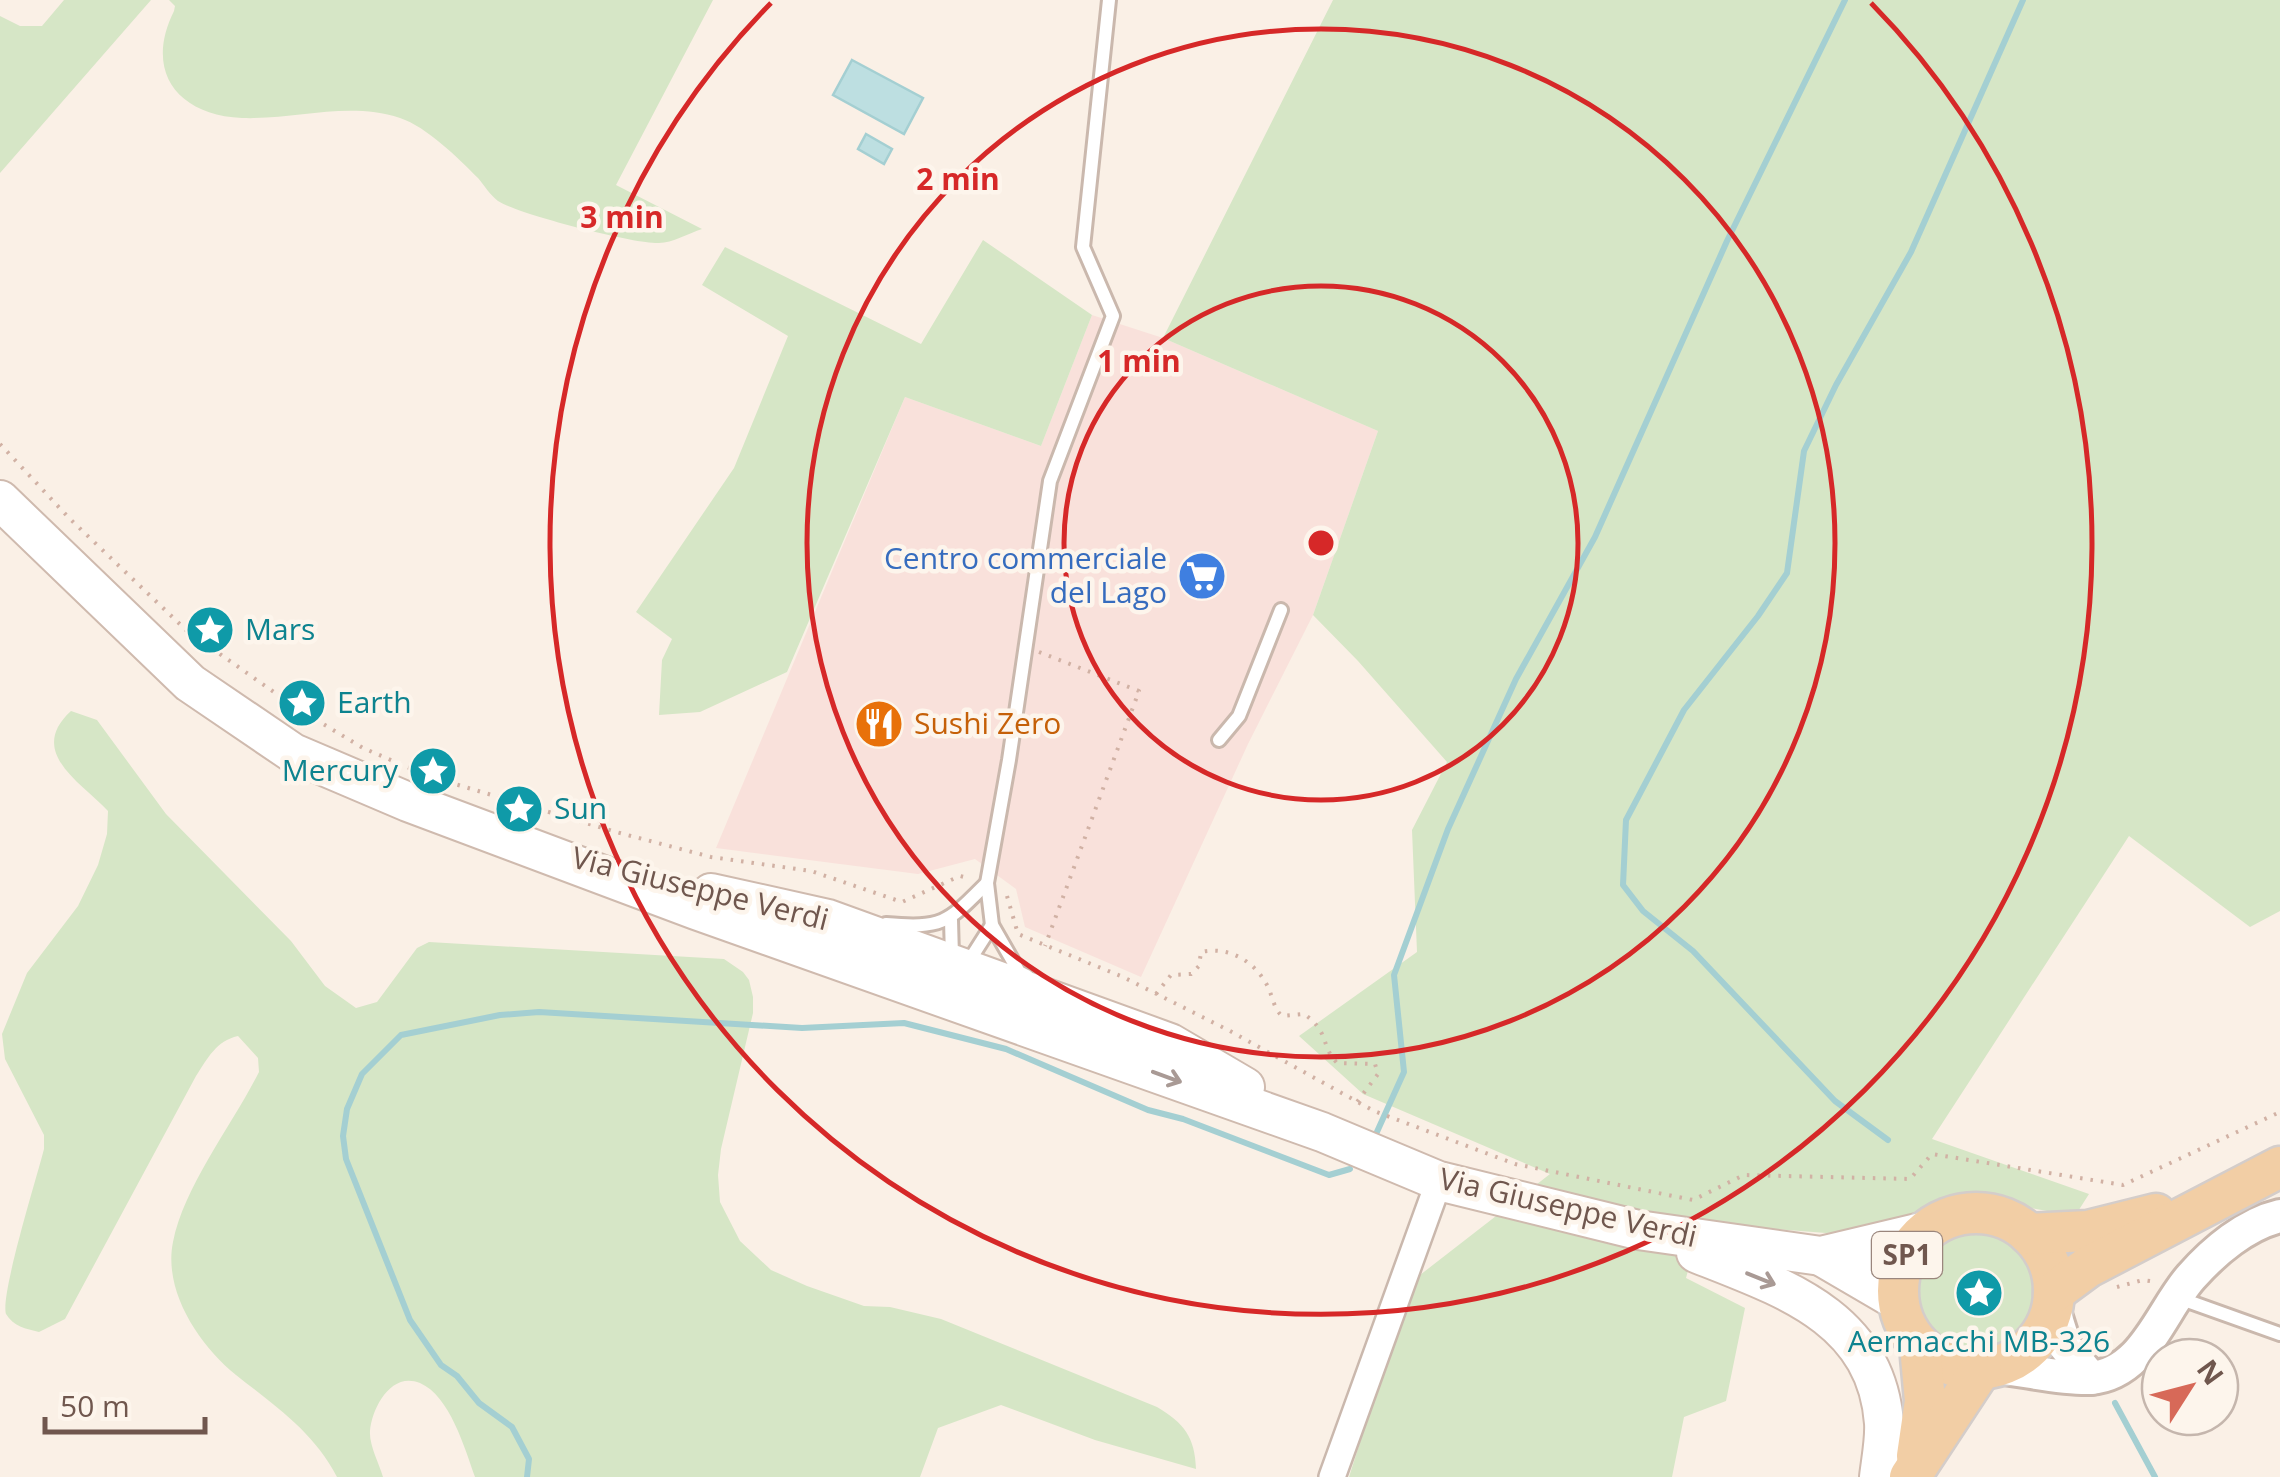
<svg xmlns="http://www.w3.org/2000/svg" width="2280" height="1477" font-family="'Open Sans',sans-serif">
  <style>
    .commercial { fill: #f9e1db }
    .green { fill: #d6e6c6 }
    .water { fill: #bddfe1; stroke: #a4cfd2; stroke-width: 2.5 }
    .lines { fill: none; stroke-linecap: round; stroke-linejoin: round }
    .stream { stroke: #a4cfd2; stroke-width: 6 }
    .service-casing { stroke: #cab8ad; stroke-width: 18 }
    .minor-casing { stroke: #cab8ad; stroke-width: 30 }
    .tertiary-casing { stroke: #cab8ad; stroke-width: 38 }
    .secondary-casing { stroke: #cfbaae; stroke-width: 42 }
    .primary-casing { stroke: #d4cdca; stroke-width: 45 }
    .path { stroke: #d1b1a4; stroke-width: 4; stroke-dasharray: 2.5 8; stroke-linecap: butt }
    .service { stroke: #fff; stroke-width: 12 }
    .minor { stroke: #fff; stroke-width: 25 }
    .tertiary { stroke: #fff; stroke-width: 32 }
    .secondary { stroke: #fff; stroke-width: 38 }
    .primary { stroke: #f2cea5; stroke-width: 40 }
    .oneway { stroke: #a99a95 }
    .ring { fill: none; stroke: #d62828; stroke-width: 5 }
    .labels { text-anchor: middle; stroke-width: 9; stroke-linejoin: round; paint-order: stroke }
    .shield { fill: #fdf5ec; stroke: #9a867d; stroke-width: 2.5 }
    .shield-label { font-size: 28px; font-weight: bold; fill: #70574e }
    .shop-label { font-size: 30px; fill: #366cbe; stroke: #fdf5ec; text-anchor: end }
    .culture-label { font-size: 30px; fill: #0d838f; stroke: #fdf5ec; text-anchor: start }
    .food-label { font-size: 30px; fill: #c56008; stroke: #fdf5ec; text-anchor: start }
    .street-label { font-size: 30px; fill: #70574e; stroke: #fdf5ec }
    .centre { fill: #d62828; stroke: #fdf5ec; stroke-width: 5 }
    .ring-label { font-size: 30px; text-anchor: middle; font-weight: bold; fill: #d62828; stroke: #fdf5ec; stroke-width: 9; stroke-linejoin: round; paint-order: stroke }
  </style>
  <rect width="100%" height="100%" fill="#faf0e6"/>
  <!-- commercial -->
  <path class="commercial" d="M1092 315 1163 338 1378 431 1313 615 1248 744 1141 977 1025 927 1016 889 975 859 918 874 716 848 905 397 1041 446Z"/>
  <!-- green -->
  <g class="green">
    <path d="M64 0H151L0 173V16L20 26H42Z"/>
    <path d="M169 0H713L616 185 702 229C689 233 672 243 659 243 634 244 518 214 498 201 490 195 484 185 478 178 458 158 427 127 400 118 347 101 296 120 242 118 177 115 144 71 174 11L175 6Z"/>
    <path d="M1333 0H2280V911L2250 927 2129 836 1932 1139 2089 1194 2075 1216 1982 1199 1948 1205 1908 1226 1826 1233 1701 1223 1686 1278 1745 1308 1726 1401 1684 1417 1672 1477H1349L1411 1282 1550 1174 1363 1094 1299 1036 1417 952 1412 830 1447 762 1358 661 1313 615 1378 431 1163 338Z"/>
    <path d="M983 240 1092 315 1041 446 905 397 787 672 700 712 659 715 662 660 672 639 636 612 734 468 788 336 702 285 725 247 921 344Z"/>
    <path d="M71 711 97 720 166 814 291 941 325 986 356 1008 377 1002 417 948 429 942 724 959 743 972 749 980 753 997V1013L721 1149 718 1175 720 1202 740 1241 771 1270 807 1286 864 1306 890 1307 941 1319 1157 1407C1184 1423 1195 1437 1196 1469L1095 1440 1001 1405 938 1428 920 1477H475C465 1449 450 1396 420 1383 391 1371 372 1408 370 1431 369 1445 379 1463 383 1477H337C313 1431 275 1406 236 1375 199 1345 163 1291 173 1242 184 1186 233 1124 259 1072L258 1058 238 1036C216 1041 208 1058 196 1076L65 1319 39 1332C26 1329 13 1326 6 1314 0 1295 37 1177 44 1149V1135L5 1059 2 1034 27 973 78 906 98 865 107 834 108 811C82 783 26 752 71 711Z"/>
    <circle cx="1976" cy="1290" r="58"/>
  </g>
  <!-- water -->
  <g class="water">
    <path d="M852 60 923 98 904 134 833 95Z"/>
    <path d="M866 134 892 149 884 164 858 149Z"/>
  </g>
  <g class="lines">
    <!-- stream -->
    <g class="stream">
      <path d="M1376 1134 1404 1072 1394 975 1448 829 1516 679 1595 537 1727 241 1845 0"/>
      <path d="M1888 1140 1835 1101 1693 951 1643 911 1623 885 1626 820 1684 710 1758 616 1787 573 1804 451 1836 385 1911 252 2023 0"/>
      <path d="M2115 1403 2155 1477"/>
      <path d="M527 1477 529 1459 512 1427 479 1403 457 1376 441 1365 410 1320 346 1159 343 1136 347 1109 362 1074 401 1035 500 1015 539 1012 802 1028 904 1023 1006 1049 1148 1110 1183 1119 1329 1175 1350 1169"/>
    </g>
    <!-- service casing -->
    <g class="service-casing">
      <g id="service">
        <path d="M1219 740 1239 716 1281 610"/>
        <path d="M951 920 952 957"/>
        <path d="M886 924C944 929 948 922 987 883"/>
        <path d="M963 962 971 958 992 925"/>
        <path d="M1027 976 1019 972 992 925 987 883 1009 760 1050 481 1113 316 1083 247 1109 0"/>
        <path d="M2179 1298 2280 1334"/>
      </g>
    </g>
    <!-- minor casing -->
    <g class="minor-casing">
      <path id="minor" d="M1332 1477 1439 1181"/>
    </g>
    <!-- tertiary casing -->
    <g class="tertiary-casing">
      <g id="tertiary">
        <path d="M2053 1308 2065 1346 2091 1378"/>
        <path d="M1997 1367C2026 1370 2060 1379 2090 1378 2144 1374 2161 1311 2191 1277 2214 1251 2246 1224 2280 1216"/>
      </g>
    </g>
    <!-- secondary casing -->
    <g class="secondary-casing">
      <g id="secondary">
        <path d="M0 500 190 683 293 753 408 802 696 910 1322 1132 1439 1181 1638 1230 1821 1256 1926 1231"/>
        <path d="M711 893 828 919 1170 1043 1245 1087"/>
        <path d="M1696 1253C1781 1287 1876 1316 1884 1423 1885 1440 1881 1460 1879 1477"/>
        <path d="M1821 1256 1898 1301"/>
      </g>
    </g>
    <!-- primary casing -->
    <g class="primary-casing">
      <g id="primary">
        <circle cx="1976" cy="1291" r="78"/>
        <path d="M2029 1234 2088 1231 2156 1214"/>
        <path d="M2054 1292 2088 1267 2280 1167"/>
        <path d="M1917 1456 1925 1401 1920 1346"/>
        <path d="M1910 1477 1981 1369"/>
      </g>
    </g>
    <!-- path -->
    <g class="path">
      <path d="M0 444 69 518 186 630 295 707 363 748 428 776 616 832 711 857 811 871 902 902 960 876 968 878"/>
      <path d="M1039 652 1139 691 1045 946"/>
      <path d="M1007 896 1018 934 1123 977 1230 1031 1374 1111 1515 1164 1693 1200 1744 1175 1910 1179 1932 1154 2123 1185 2280 1112"/>
      <path d="M1156 994 1171 975 1191 974 1199 966 1201 952C1229 946 1255 961 1268 987 1273 998 1274 1009 1282 1016L1304 1014C1330 1032 1320 1045 1337 1063L1375 1064 1378 1074 1357 1102"/>
      <path d="M2117 1287 2143 1280 2157 1282"/>
    </g>
    <!-- service -->
    <use href="#service" class="service"/>
    <!-- minor -->
    <use href="#minor" class="minor"/>
    <!-- tertiary -->
    <use href="#tertiary" class="tertiary"/>
    <!-- secondary -->
    <use href="#secondary" class="secondary"/>
    <!-- primary -->
    <use href="#primary" class="primary"/>
  </g>
  <!-- one-way arrows -->
  <defs><path id="oneway-shaft" d="M-6 0H5M1.5-3L5.5 0L1.5 3" fill="none" stroke-width="1.6" stroke-linecap="round" stroke-linejoin="round" transform="scale(2.5)"/></defs>
  <g class="oneway">
    <use href="#oneway-shaft" transform="translate(1167 1077) rotate(20)"/>
    <use href="#oneway-shaft" transform="translate(1761 1279) rotate(22)"/>
  </g>
  <!-- distance rings -->
  <g class="ring">
    <circle cx="1321" cy="543" r="257"/>
    <circle cx="1321" cy="543" r="514"/>
    <path d="M1871 3A771 771 0 1 1 771 3"/>
  </g>
  <!-- icons -->
  <defs>
    <g id="supermarket-disc" transform="scale(2.5)"><circle r="9.5" fill="#3f7fe0" stroke="#fdf5ec"/><path d="M-6-5.5h2.5l.6 2H6L4.5 2H-2.5L-4.4-4H-6ZM-1.5 3.2a1.3 1.3 0 1 0 .1 0ZM3 3.2a1.3 1.3 0 1 0 .1 0Z" fill="#fff"/></g>
    <g id="sight-disc" transform="scale(2.5)"><circle r="9.5" fill="#0f9aa8" stroke="#fdf5ec"/><path d="M0-6L1.8-2.2L6-1.7L2.9 1.2L3.7 5.4L0 3.3L-3.7 5.4L-2.9 1.2L-6-1.7L-1.8-2.2Z" fill="#fff"/></g>
    <g id="restaurant-disc" transform="scale(2.5)"><circle r="9.5" fill="#e8710a" stroke="#fdf5ec"/><path d="M-5-6h1v4h1v-4h1v4h1v-4h1v5L-1.5 .5V6h-2V.5L-5-1ZM5-6V6H3V1.5H1.5Q1.5-4 5-6Z" fill="#fff"/></g>
  </defs>
  <g fill-rule="evenodd">
    <use href="#supermarket-disc" x="1202" y="576"/>
    <use href="#sight-disc" x="210" y="630"/>
    <use href="#sight-disc" x="302" y="703"/>
    <use href="#restaurant-disc" x="879" y="724"/>
    <use href="#sight-disc" x="433" y="771"/>
    <use href="#sight-disc" x="519" y="809"/>
    <use href="#sight-disc" x="1979" y="1293"/>
  </g>
  <g class="labels">
    <!-- shield labels -->
    <rect class="shield" x="1872" y="1232" width="70" height="46" rx="8"/>
    <g class="shield-label">
      <text x="1907" y="1265">SP1</text>
    </g>
    <!-- shop labels -->
    <g class="shop-label">
      <text x="1167" y="569">Centro commerciale<tspan x="1167" dy="34">del Lago</tspan></text>
    </g>
    <!-- culture labels -->
    <g class="culture-label">
      <text x="245" y="640">Mars</text>
      <text x="337" y="713">Earth</text>
      <text x="398" y="781" text-anchor="end">Mercury</text>
      <text x="554" y="819">Sun</text>
      <text x="1979" y="1352" text-anchor="middle">Aermacchi MB-326</text>
    </g>
    <!-- food labels -->
    <g class="food-label">
      <text x="914" y="734">Sushi Zero</text>
    </g>
    <!-- street labels -->
    <g class="street-label">
      <text transform="translate(700 889) rotate(14)" y="10">Via Giuseppe Verdi</text>
      <text transform="translate(1568 1208) rotate(13)" y="10">Via Giuseppe Verdi</text>
    </g>
  </g>
  <circle cx="1321" cy="543" r="15" class="centre"/>
  <g class="ring-label">
    <text x="958" y="190">2 min</text>
    <text x="622" y="228">3 min</text>
    <text x="1139" y="372">1 min</text>
  </g>
  <!-- north arrow -->
  <g transform="translate(2190 1387) rotate(54)"><circle r="48" fill="#fdf5ec" stroke="#c5b6ad" stroke-width="2.5"/>
  <path d="M0-8L18 38L0 25L-18 38Z" fill="#d76958"/>
  <text y="-15" font-size="28" font-weight="bold" text-anchor="middle" fill="#70574e">N</text>
  </g>
  <!-- scale -->
  <path d="M45 1417v15h160v-15" fill="none" stroke="#70574e" stroke-width="5"/>
  <text x="60" y="1417" font-size="30" fill="#70574e" stroke="#fdf5ec" stroke-width="8" paint-order="stroke">50 m</text>
</svg>
